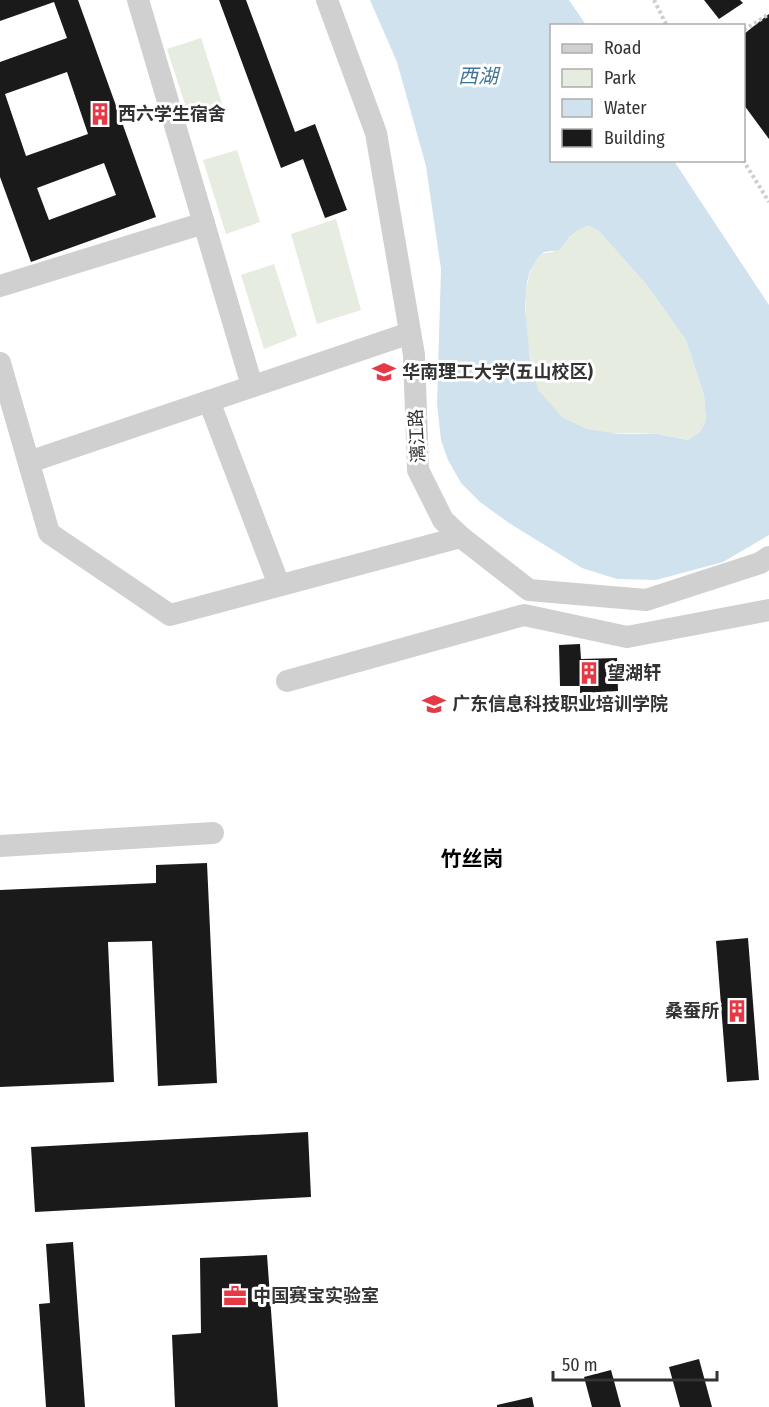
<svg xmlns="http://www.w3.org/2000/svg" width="769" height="1407" font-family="'Fira Sans Condensed','Noto Sans SC',sans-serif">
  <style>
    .green { fill: #e6ecdf }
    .water { fill: #cfe2ee; fill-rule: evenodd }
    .building { fill: #1a1a1a; fill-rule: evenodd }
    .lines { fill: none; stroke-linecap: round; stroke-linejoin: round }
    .path { stroke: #cdcdcd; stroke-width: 4; stroke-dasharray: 3 3; stroke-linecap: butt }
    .minor { stroke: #d0d0d0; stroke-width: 22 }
    .labels { text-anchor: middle; stroke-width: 6; stroke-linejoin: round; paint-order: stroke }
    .poi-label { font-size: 18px; font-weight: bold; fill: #333; stroke: #fff; text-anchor: start }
    .street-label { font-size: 18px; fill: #333; stroke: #fff }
    .water-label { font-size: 20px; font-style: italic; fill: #3f7597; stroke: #fff }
    .quarter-label { font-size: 21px; font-weight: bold; fill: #000; stroke: #fff }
  </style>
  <rect width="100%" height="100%" fill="#fff"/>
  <!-- green -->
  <g class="green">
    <path d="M201 38 224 110 191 123 167 49Z"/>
    <path d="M237 150 260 222 226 234 203 160Z"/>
    <path d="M336 219 361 310 317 324 291 234Z"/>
    <path d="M588 226 598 230 646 284 686 340 704 395 706 420 700 432 688 440C678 438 667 435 657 434 625 432 592 438 564 419 557 414 544 399 539 392 536 387 535 380 534 374 527 344 518 285 537 258 542 251 545 254 552 252 556 251 561 246 563 244 575 235 570 230 588 226Z"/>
    <path d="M274 264 297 336 264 349 241 275Z"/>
  </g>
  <!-- water -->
  <path class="water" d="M370 0H569L586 25 552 26V160L674 161 769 305V535L723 562 656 580 617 579 582 568 509 523 480 502 461 483 448 460 441 440 437 404 441 269 426 166 397 62ZM588 226 598 230 646 284 686 340 704 395 706 420 700 432 688 440 658 434H618L587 429 563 418 538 390 530 358 525 308 527 282 530 271 538 257 544 252 559 250C569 239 572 230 588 226Z"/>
  <!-- building -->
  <g class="building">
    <path d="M0 0H78L156 217 31 262 0 177V62L67 38 54 2 0 21ZM67 72 88 134 26 156 5 94ZM104 163 116 195 49 220 37 188Z"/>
    <path d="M219 0H246L295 132 315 124 347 210 325 218 303 159 281 168Z"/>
    <path d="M704 0H740L743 3 719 19Z"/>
    <path d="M769 14V139L744 105V34Z"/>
    <path d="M580 644 581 659 617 658 618 691 580 693V686H560L559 645Z"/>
    <path d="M207 863 217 1083 158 1086 152 941 108 942 114 1082 0 1087V890L156 883V865Z"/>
    <path d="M748 938 759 1080 727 1082 716 941Z"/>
    <path d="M308 1132 311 1197 35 1212 31 1147Z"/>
    <path d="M73 1242 85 1407H46L39 1304 50 1303 46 1244Z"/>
    <path d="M267 1255 278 1407H175L172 1335 201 1333 200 1258Z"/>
    <path d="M699 1359 712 1407H680L669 1367Z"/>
    <path d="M611 1370 621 1407H592L584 1377Z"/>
    <path d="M532 1397 534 1407H497V1405Z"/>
  </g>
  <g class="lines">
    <!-- path -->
    <g class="path">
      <path d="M654 0 667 26"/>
      <path d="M744 30 769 14"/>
      <path d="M743 160 769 202"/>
    </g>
    <!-- minor -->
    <g class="minor">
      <path d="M138 0 252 386"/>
      <path d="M327 0 376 133 414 355 418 470 443 520 461 537 529 590 646 600 760 563 769 557"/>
      <path d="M0 286 204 223"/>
      <path d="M0 363 49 533 170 615 461 537"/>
      <path d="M209 401 279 585"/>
      <path d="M29 462 410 333"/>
      <path d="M287 681 524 615 627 637 769 610"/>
      <path d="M0 846 213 833"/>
    </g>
  </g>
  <!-- icons -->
  <defs>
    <g id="building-bare" transform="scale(1.8)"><path d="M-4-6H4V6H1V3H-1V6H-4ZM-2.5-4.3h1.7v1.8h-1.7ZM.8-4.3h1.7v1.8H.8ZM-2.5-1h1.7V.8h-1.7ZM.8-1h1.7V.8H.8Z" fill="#e63946" stroke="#fff" stroke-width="2.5" paint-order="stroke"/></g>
    <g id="university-bare" transform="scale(1.8)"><path d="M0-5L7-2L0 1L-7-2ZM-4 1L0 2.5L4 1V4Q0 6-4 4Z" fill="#e63946" stroke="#fff" stroke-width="2.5" paint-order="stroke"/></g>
    <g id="school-bare" transform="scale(1.8)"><path d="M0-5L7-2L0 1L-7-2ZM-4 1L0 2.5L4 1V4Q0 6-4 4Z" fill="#e63946" stroke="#fff" stroke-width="2.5" paint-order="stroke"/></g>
    <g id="office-bare" transform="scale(1.8)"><path d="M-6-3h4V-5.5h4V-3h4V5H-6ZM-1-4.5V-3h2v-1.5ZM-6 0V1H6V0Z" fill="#e63946" stroke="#fff" stroke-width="2.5" paint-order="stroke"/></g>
  </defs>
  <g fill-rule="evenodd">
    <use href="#building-bare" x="100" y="114"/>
    <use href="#university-bare" x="384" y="372"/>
    <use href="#building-bare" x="589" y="673"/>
    <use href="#school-bare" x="434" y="704"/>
    <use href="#building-bare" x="737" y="1011"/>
    <use href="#office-bare" x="235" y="1296"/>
  </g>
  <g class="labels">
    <!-- poi labels -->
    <g class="poi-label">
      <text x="118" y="120">西六学生宿舍</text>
      <text x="402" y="378">华南理工大学(五山校区)</text>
      <text x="607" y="679">望湖轩</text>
      <text x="452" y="710">广东信息科技职业培训学院</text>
      <text x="719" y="1017" text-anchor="end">桑蚕所</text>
      <text x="253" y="1302">中国赛宝实验室</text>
    </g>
    <!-- street labels -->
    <g class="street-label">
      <text transform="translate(417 436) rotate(-93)" y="6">漓江路</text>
    </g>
    <!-- water labels -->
    <g class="water-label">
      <text x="478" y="83">西湖</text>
    </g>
    <!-- quarter labels -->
    <g class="quarter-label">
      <text x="472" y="866">竹丝岗</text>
    </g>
  </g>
  <!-- legend -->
  <rect x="550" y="24" width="195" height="138" fill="#ffffff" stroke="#adadad" stroke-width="1.5"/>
  <rect x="562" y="44" width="30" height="9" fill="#d0d0d0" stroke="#adadad" stroke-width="1.5"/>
  <text x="604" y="54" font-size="18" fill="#333333">Road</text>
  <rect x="562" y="69" width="30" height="18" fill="#e6ecdf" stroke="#adadad" stroke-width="1.5"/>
  <text x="604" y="84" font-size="18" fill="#333333">Park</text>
  <rect x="562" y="99" width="30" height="18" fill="#cfe2ee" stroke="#adadad" stroke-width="1.5"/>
  <text x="604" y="114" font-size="18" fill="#333333">Water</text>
  <rect x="562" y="129" width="30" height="18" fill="#1a1a1a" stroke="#adadad" stroke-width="1.5"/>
  <text x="604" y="144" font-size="18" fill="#333333">Building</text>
  <!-- scale -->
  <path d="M553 1371v9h164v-9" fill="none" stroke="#333333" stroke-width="3"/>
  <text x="562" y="1371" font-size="18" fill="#333333" stroke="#ffffff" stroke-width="4.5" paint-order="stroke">50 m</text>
</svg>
